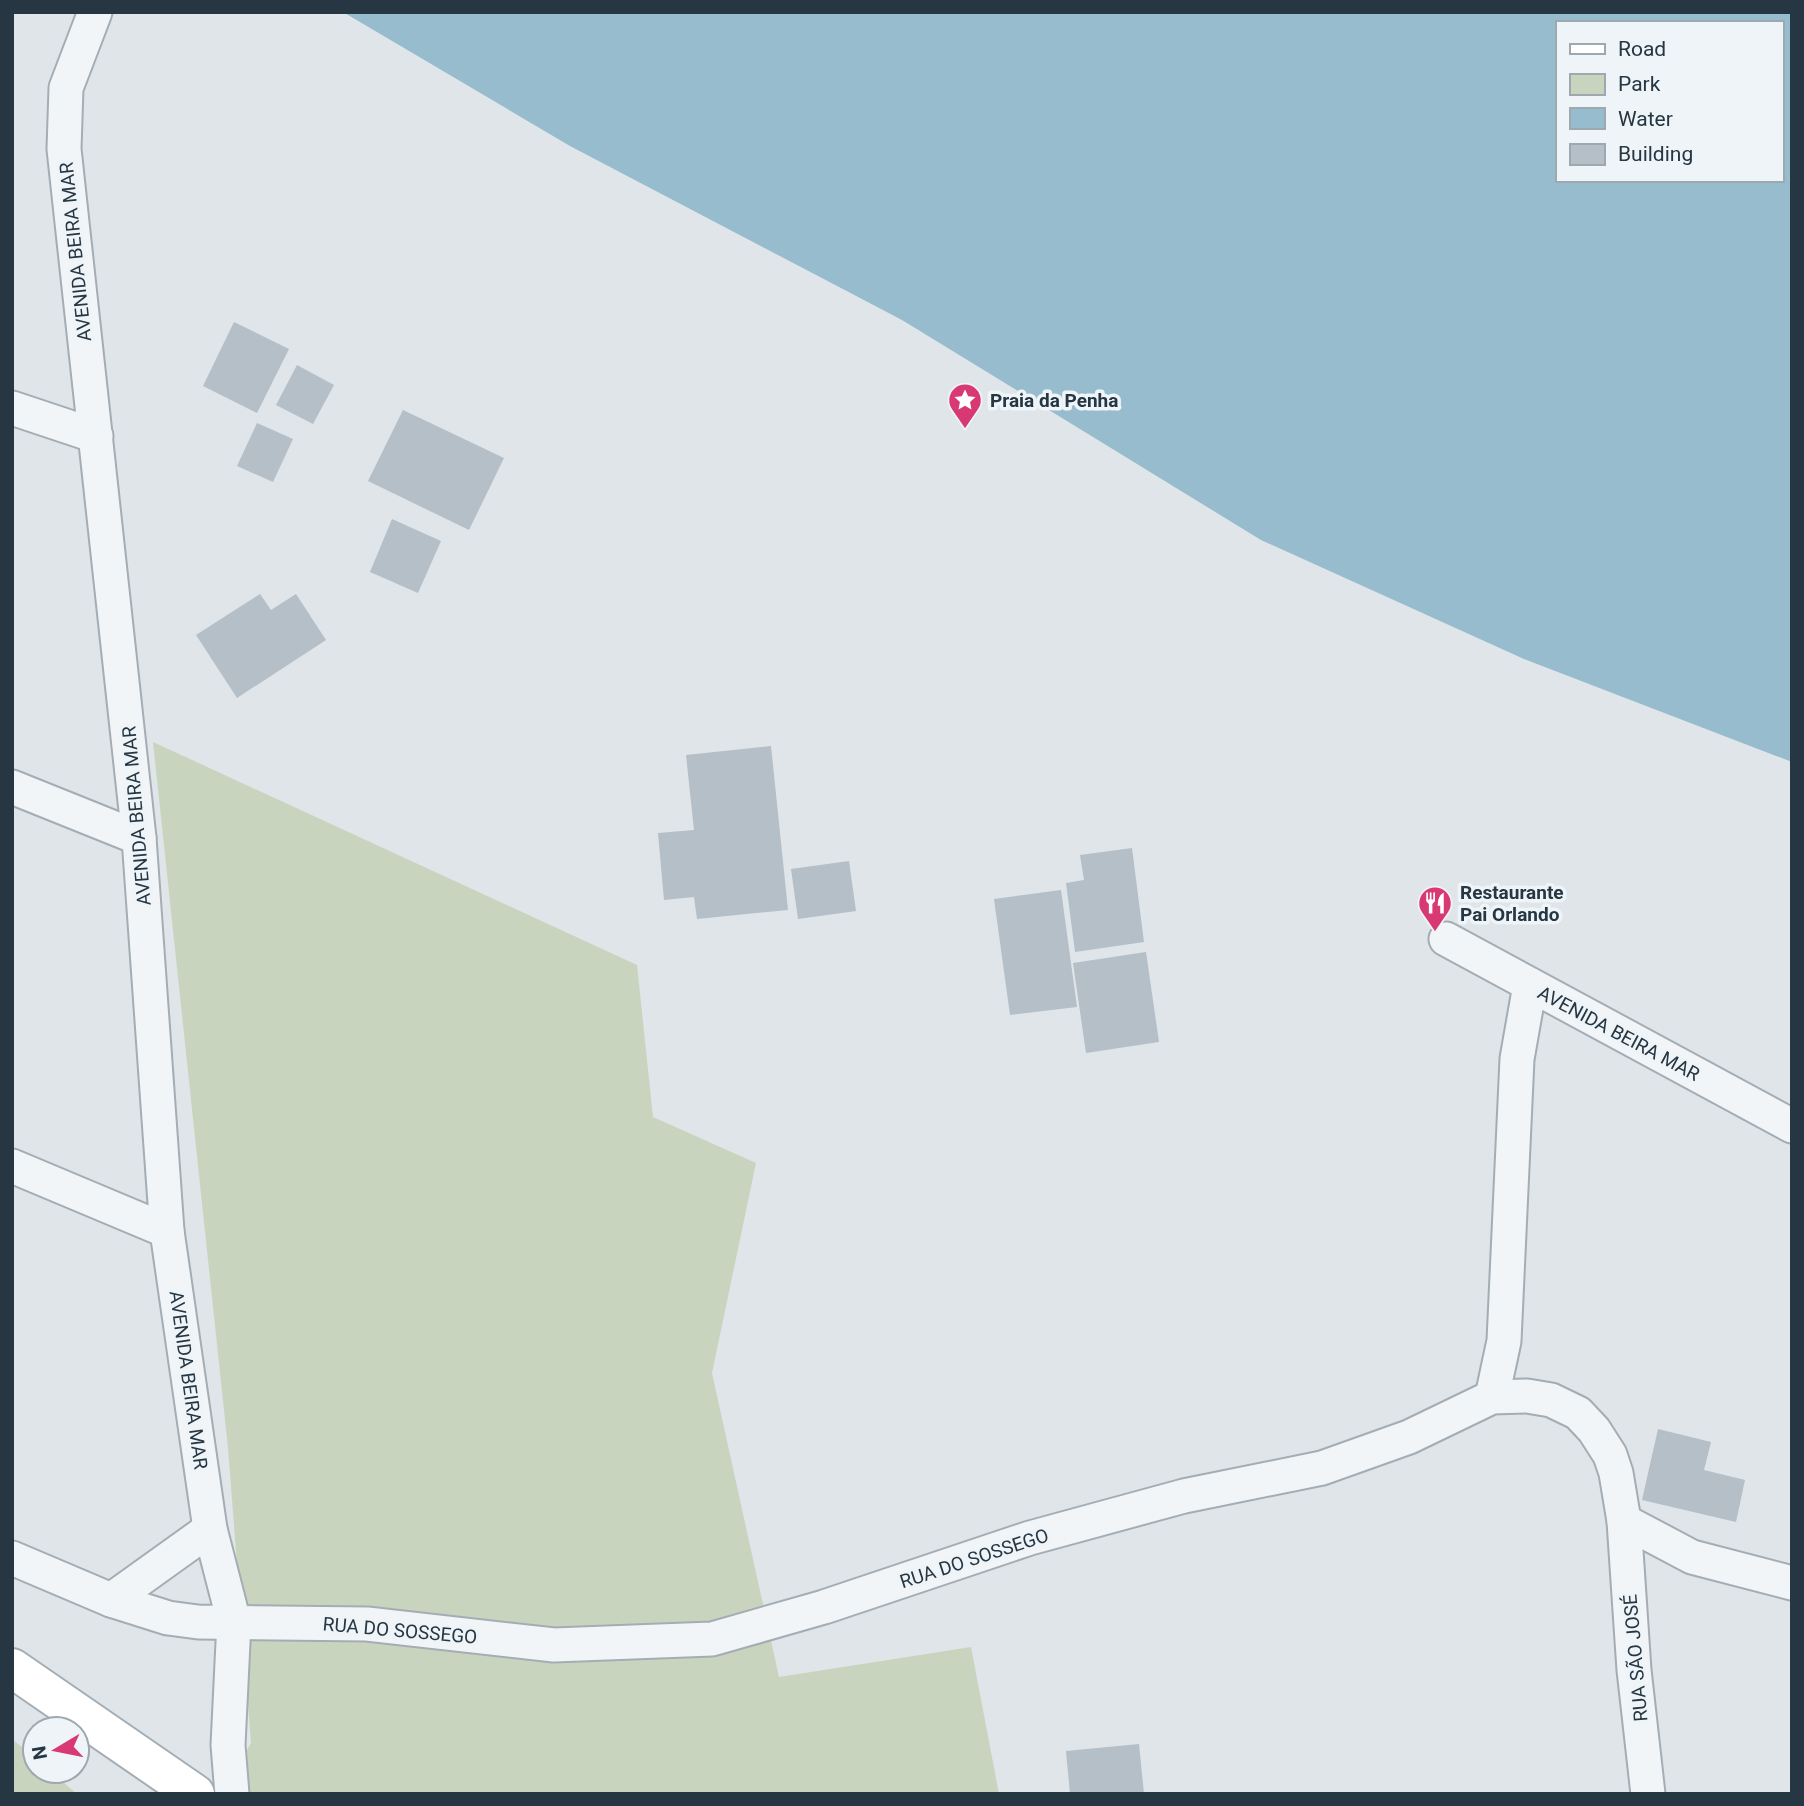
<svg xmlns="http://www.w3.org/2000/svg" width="1804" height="1806" font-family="Roboto,sans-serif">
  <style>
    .green { fill: #c9d4bf }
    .water { fill: #97bccd; fill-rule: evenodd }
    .building { fill: #b5bfc7 }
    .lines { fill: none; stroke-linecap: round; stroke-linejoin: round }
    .street-casing { stroke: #a4adb4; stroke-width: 37 }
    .secondary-casing { stroke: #a4adb4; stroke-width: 42 }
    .street { stroke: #f2f5f7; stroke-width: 33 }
    .secondary { stroke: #fff; stroke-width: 38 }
    .labels { text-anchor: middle; stroke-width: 7; stroke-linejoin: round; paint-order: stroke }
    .street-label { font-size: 19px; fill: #263642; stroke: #eef4f7 }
    .poi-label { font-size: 19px; font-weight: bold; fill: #263642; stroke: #eef4f7; text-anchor: start }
  </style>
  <rect width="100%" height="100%" fill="#dfe5e9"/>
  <!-- green -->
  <g class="green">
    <path d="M153 742 637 965 653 1117 756 1163 712 1373 779 1677 971 1647 999 1794H223L251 1743 228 1448Z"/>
    <path d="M12 1739 35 1758V1771H50L77 1794H12Z"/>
  </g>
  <!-- water -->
  <path class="water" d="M343 12H1792V762L1524 659 1261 540 902 320 570 146ZM1557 23H1781V180H1557Z"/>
  <!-- building -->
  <g class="building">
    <path d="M234 322 289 349 257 413 203 386Z"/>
    <path d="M297 365 334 385 313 424 276 405Z"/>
    <path d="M403 410 504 458 469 530 368 481Z"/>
    <path d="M257 423 293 439 273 482 237 466Z"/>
    <path d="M392 519 441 541 418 593 370 572Z"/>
    <path d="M260 594 271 610 296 594 326 640 237 698 196 635Z"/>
    <path d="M771 746 788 910 697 919 694 897 664 900 658 833 694 830 686 755Z"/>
    <path d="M1132 848 1144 942 1075 952 1066 883 1084 880 1080 855Z"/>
    <path d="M849 861 856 911 798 919 791 869Z"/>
    <path d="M1061 890 1077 1007 1010 1015 994 899Z"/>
    <path d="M1146 952 1159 1042 1086 1053 1073 963Z"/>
    <path d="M1658 1429 1711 1442 1704 1470 1745 1480 1736 1522 1642 1500Z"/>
    <path d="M1139 1744 1144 1794H1070L1066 1751Z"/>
  </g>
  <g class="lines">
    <!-- street casing -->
    <g class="street-casing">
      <g id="street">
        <path d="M95 12 66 88 64 149 139 838 167 1231 210 1529 234 1622 228 1745 232 1794"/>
        <path d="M12 408 96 436"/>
        <path d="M12 787 139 838"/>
        <path d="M1446 939 1792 1126"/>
        <path d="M12 1166 167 1231"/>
        <path d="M1492 1397 1504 1341 1517 1059 1530 985"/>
        <path d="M1624 1521 1692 1557 1792 1583"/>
        <path d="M12 1558 111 1600 168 1618 198 1622 367 1624 554 1645 712 1639 824 1607 1030 1538 1184 1496 1322 1468 1409 1437 1492 1397 1527 1396 1551 1400 1578 1413 1594 1430 1610 1455 1616 1473 1624 1521 1634 1670 1648 1794"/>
        <path d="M111 1600 210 1529"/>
      </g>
    </g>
    <!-- secondary casing -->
    <g class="secondary-casing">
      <path id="secondary" d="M12 1668 195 1794"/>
    </g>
    <!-- street -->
    <use href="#street" class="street"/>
    <!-- secondary -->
    <use href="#secondary" class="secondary"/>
  </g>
  <!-- icons -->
  <defs>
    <g id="sight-pin" transform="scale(1.75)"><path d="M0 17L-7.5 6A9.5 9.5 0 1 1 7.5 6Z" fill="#d93972" stroke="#eef4f7"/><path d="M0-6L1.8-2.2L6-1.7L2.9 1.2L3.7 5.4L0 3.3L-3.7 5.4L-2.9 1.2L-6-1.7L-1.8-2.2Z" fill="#fff"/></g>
    <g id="restaurant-pin" transform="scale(1.75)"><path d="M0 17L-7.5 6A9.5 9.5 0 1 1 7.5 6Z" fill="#d93972" stroke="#eef4f7"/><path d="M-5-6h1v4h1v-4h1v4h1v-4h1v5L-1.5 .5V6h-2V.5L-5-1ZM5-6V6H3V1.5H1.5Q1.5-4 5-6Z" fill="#fff"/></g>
  </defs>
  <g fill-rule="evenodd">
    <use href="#sight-pin" x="965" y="400"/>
    <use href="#restaurant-pin" x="1435" y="903"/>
  </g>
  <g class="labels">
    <!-- street labels -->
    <g class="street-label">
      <text transform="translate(75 252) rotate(-96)" y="7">AVENIDA BEIRA MAR</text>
      <text transform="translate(136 816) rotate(-95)" y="7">AVENIDA BEIRA MAR</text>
      <text transform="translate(1619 1033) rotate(28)" y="7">AVENIDA BEIRA MAR</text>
      <text transform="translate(189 1380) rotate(82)" y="7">AVENIDA BEIRA MAR</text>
      <text transform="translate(974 1558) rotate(-18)" y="7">RUA DO SOSSEGO</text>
      <text transform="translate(400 1630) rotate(5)" y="7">RUA DO SOSSEGO</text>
      <text transform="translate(1635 1658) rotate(-95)" y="7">RUA SÃO JOSÉ</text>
    </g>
    <!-- poi labels -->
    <g class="poi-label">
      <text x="990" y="407">Praia da Penha</text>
      <text x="1460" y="899">Restaurante<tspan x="1460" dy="22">Pai Orlando</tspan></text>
    </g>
  </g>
  <!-- border -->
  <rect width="1804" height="1806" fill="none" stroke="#263642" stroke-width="28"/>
  <!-- legend -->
  <rect x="1556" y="21" width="228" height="161" fill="#eef4f7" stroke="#9ea8af" stroke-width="2"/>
  <rect x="1570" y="44" width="35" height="10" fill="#ffffff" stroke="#9ea8af" stroke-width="2"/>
  <text x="1618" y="56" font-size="21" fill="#263642">Road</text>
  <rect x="1570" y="74" width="35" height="21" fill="#c9d4bf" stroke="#9ea8af" stroke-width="2"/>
  <text x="1618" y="91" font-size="21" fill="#263642">Park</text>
  <rect x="1570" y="108" width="35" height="21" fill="#97bccd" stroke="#9ea8af" stroke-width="2"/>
  <text x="1618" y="126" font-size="21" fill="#263642">Water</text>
  <rect x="1570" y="144" width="35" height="21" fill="#b5bfc7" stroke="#9ea8af" stroke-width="2"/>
  <text x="1618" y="161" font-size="21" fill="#263642">Building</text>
  <!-- north arrow -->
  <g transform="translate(56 1750) rotate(260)"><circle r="33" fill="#eef4f7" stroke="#9ea8af" stroke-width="2"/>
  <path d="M0-5L12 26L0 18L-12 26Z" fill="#d93972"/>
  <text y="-10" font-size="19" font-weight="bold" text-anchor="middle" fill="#263642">N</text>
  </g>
</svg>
